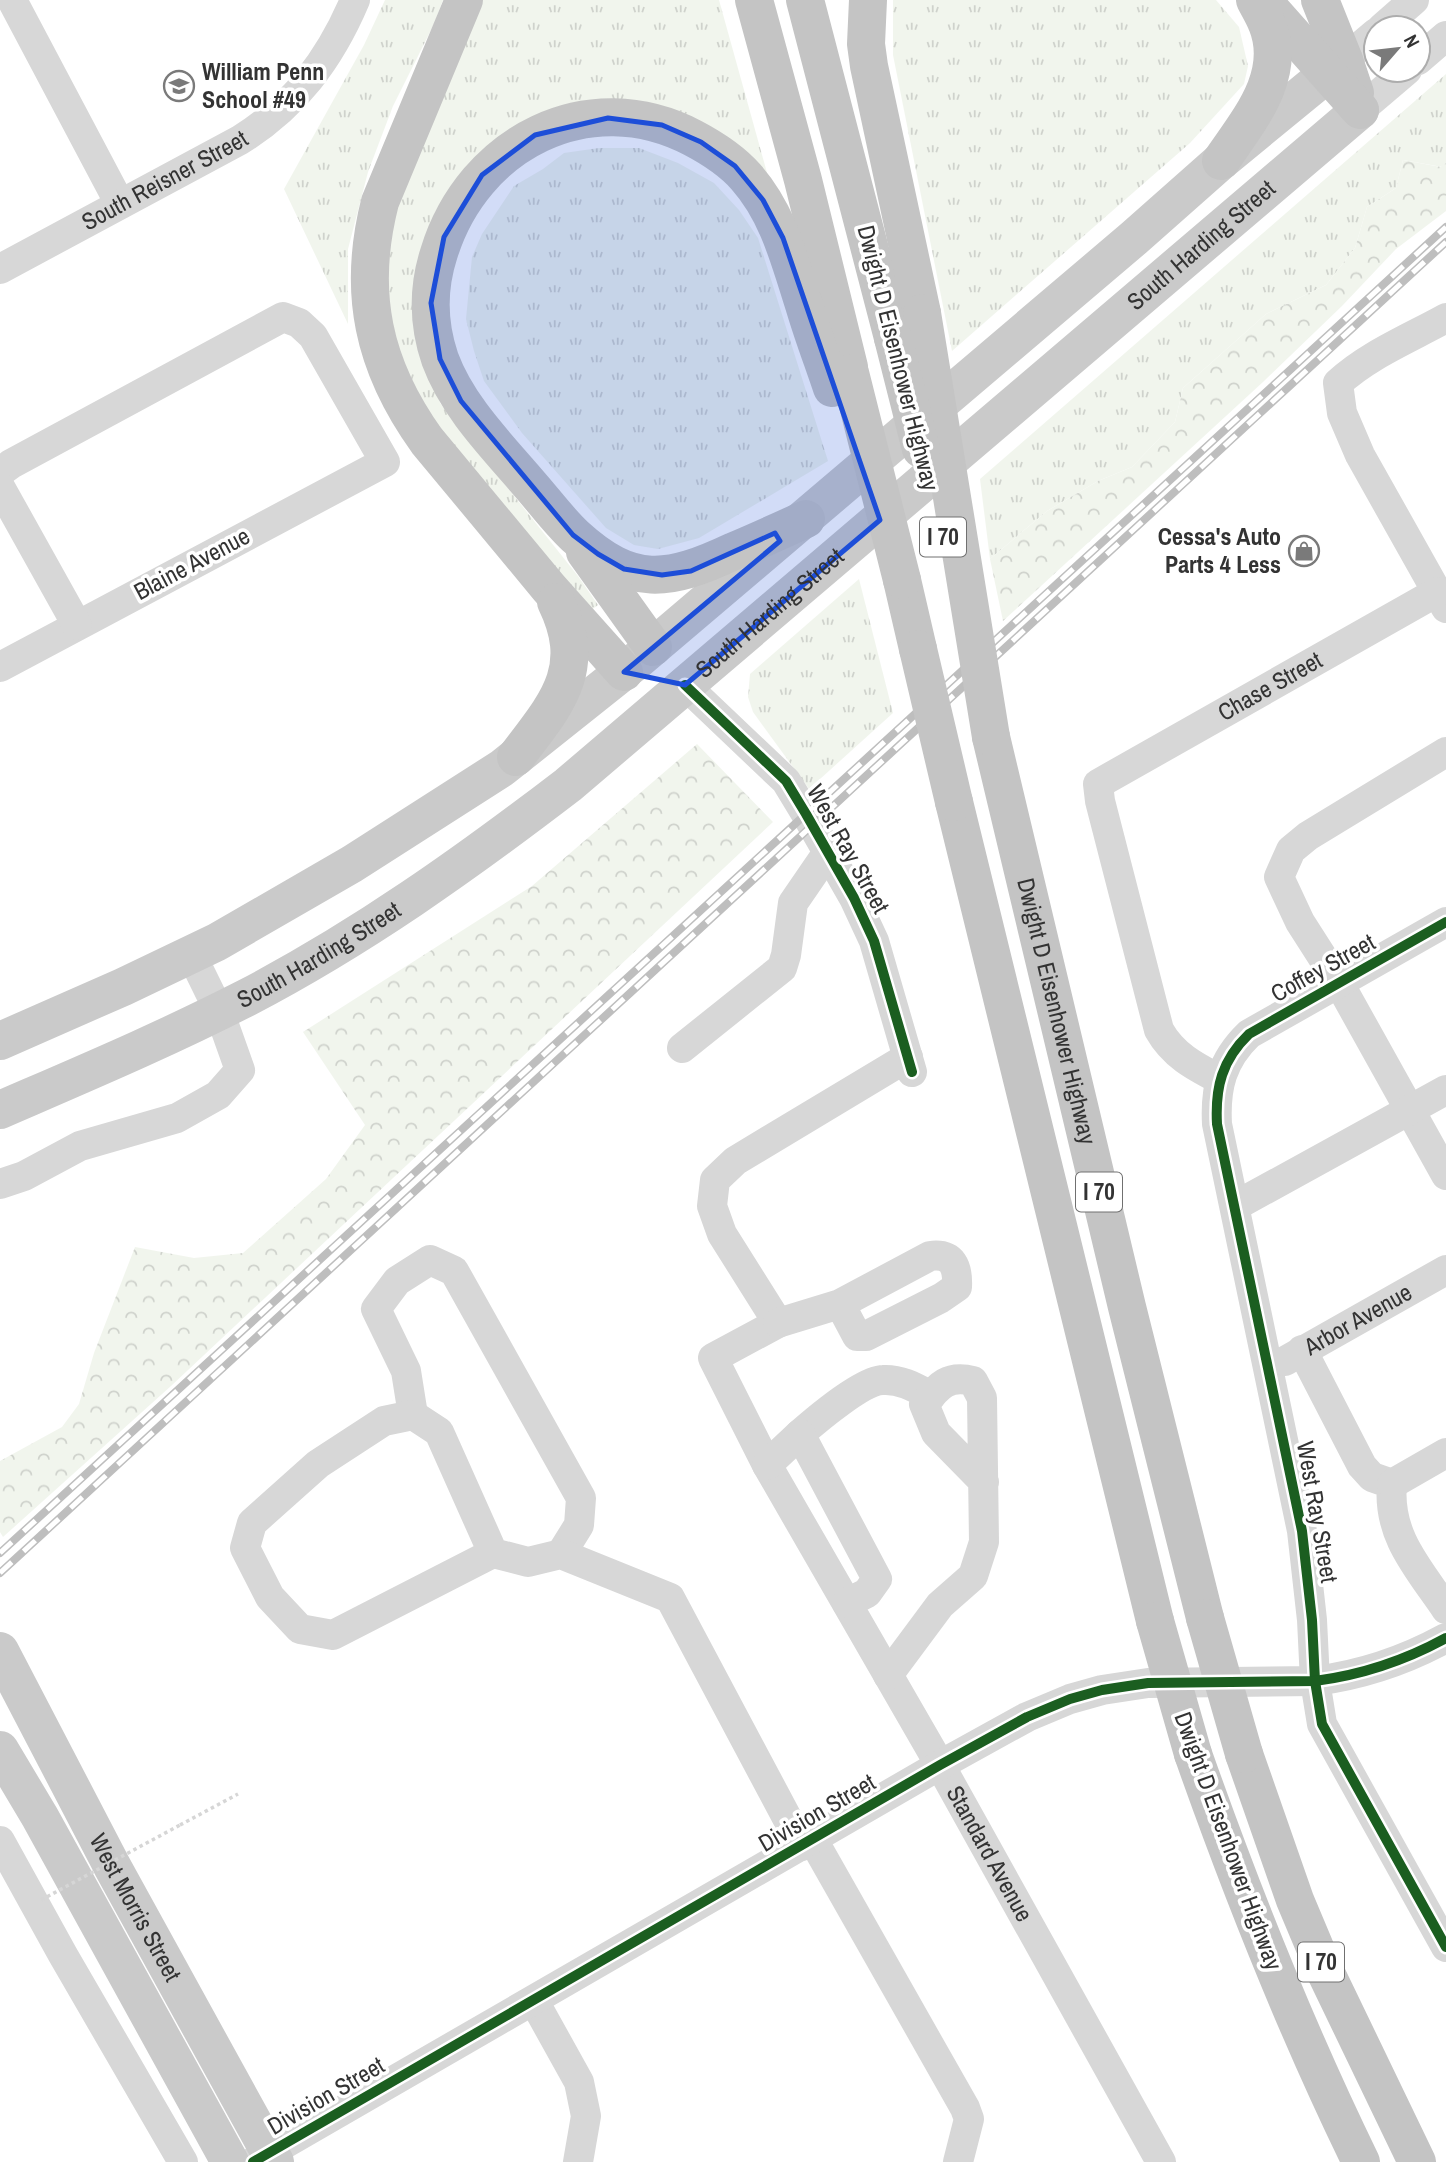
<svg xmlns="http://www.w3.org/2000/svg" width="1446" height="2162" font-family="'Archivo Narrow',sans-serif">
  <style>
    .grass { fill: url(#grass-tufts) }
    .forest { fill: url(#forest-crowns) }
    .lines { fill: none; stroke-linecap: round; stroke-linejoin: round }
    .path { stroke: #d6d6d6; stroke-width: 3.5; stroke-dasharray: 3.5 3.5; stroke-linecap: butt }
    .minor { stroke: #d7d7d7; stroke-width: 30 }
    .major { stroke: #cacaca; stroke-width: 38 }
    .highway { stroke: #c4c4c4; stroke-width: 38 }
    .rail-casing { stroke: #bebebe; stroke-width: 8 }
    .rail { stroke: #fff; stroke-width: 5; stroke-dasharray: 16; stroke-linecap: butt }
    .path-bridge { stroke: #d6d6d6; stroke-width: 3.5; stroke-dasharray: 3.5 3.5; stroke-linecap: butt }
    .highway-bridge { stroke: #c4c4c4; stroke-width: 38 }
    .cycleway-casing { stroke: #fff; stroke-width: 15 }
    .cycleway { stroke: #1b5e20; stroke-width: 10 }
    .marked { fill: #1d4ed8; fill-opacity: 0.2; stroke: #1d4ed8; stroke-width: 5; stroke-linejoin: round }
    .labels { text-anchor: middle; stroke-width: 7; stroke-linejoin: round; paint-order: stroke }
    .shield { fill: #fff; stroke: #707070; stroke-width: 2 }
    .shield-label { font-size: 23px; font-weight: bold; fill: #333 }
    .poi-label { font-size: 24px; font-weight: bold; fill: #333; stroke: #fff; text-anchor: start }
    .street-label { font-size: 24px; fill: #333; stroke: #fff }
  </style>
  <defs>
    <pattern id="grass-tufts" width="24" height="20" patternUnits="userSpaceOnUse" patternTransform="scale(1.75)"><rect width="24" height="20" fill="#f1f5ed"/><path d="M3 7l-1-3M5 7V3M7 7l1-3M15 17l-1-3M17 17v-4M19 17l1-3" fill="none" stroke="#cfd2cc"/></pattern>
    <pattern id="forest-crowns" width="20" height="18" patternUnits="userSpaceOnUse" patternTransform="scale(1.75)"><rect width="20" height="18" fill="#f1f5ed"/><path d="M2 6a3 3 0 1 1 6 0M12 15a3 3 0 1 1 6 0" fill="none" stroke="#cfd2cc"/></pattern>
  </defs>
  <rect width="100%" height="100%" fill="#fff"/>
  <!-- grass -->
  <g class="grass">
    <path d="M385 0H443L434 24 393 106 368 172 348 249V324L284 189 364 45Z"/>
    <path d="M479 0H719L769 180 641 102 467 168 435 212 416 281 440 403 578 576 598 605 590 611 412 397 384 293 390 217Z"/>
    <path d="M893 0H1216L1239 27 1248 66 1244 84 1190 143 952 351 893 55Z"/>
    <path d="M1446 74V163L1442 167 1403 160 1396 188 1367 207 1355 248 1326 285 1266 314 1183 388 1175 422 1132 467 1098 481 1047 511 990 559 980 479Z"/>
    <path d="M599 148H639L678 163 714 183 739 210 758 238 828 461 699 538 658 549 634 545 606 528 522 433 484 381 474 351 466 319 472 257 482 234 514 186 543 169 564 153Z"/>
    <path d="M859 579 893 713 809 789 753 712 748 697 750 674Z"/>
  </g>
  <!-- forest -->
  <g class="forest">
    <path d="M1403 160 1441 167 1446 163V211L1396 249 1342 306 1263 382 1003 621 990 559 1047 511 1098 481 1132 467 1175 422 1183 388 1266 314 1326 285 1355 248 1367 207 1396 188Z"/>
    <path d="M697 744 773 822 171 1386 3 1537 0 1532V1461L62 1427 79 1404 94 1353 135 1247 194 1258 243 1253 326 1179 365 1125 303 1032 532 886Z"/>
  </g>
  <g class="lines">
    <!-- path -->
    <path class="path" d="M180 1825 238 1794"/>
    <!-- minor -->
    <g class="minor">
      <path d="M12 0 120 204"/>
      <path d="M1382 28 1414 0"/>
      <path d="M1344 60 1376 33"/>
      <path d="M1418 60 1446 36"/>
      <path d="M1360 110 1407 70"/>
      <path id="s1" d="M0 269 240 140C295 106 330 59 355 0"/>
      <path d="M0 472 11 464 283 317 299 323 313 336 385 462 0 667"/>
      <path d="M0 487 77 625"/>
      <path d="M1446 608 1360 455 1342 413 1338 383C1368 355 1410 338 1446 318"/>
      <path d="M685 685 786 781 806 814 854 898 874 941 912 1072"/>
      <path d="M1446 752 1308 836 1291 850 1279 877 1300 922 1339 983 1446 1175"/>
      <path d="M1446 922 1249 1034C1222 1060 1215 1087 1217 1124L1302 1531 1312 1620 1315 1681 1322 1724 1446 1947"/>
      <path d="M682 1048 782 968 786 955 793 903 828 852"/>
      <path id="s2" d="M908 1057 735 1161 715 1180 712 1206 722 1234 778 1323 713 1358 767 1465 940 1765 1161 2162"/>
      <path id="s3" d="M1219 1079C1194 1066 1173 1055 1159 1030L1100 801 1098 784 1437 592"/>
      <path d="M0 1184 24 1176 80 1146 177 1118 218 1095 240 1070 219 1011 191 954"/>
      <path d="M1235 1206 1446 1090"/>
      <path d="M778 1323 840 1304 930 1256C953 1253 958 1267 957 1287L941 1298 866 1336H857L840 1304"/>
      <path d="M1302 1350 1362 1466 1372 1477 1392 1484C1387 1536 1419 1569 1446 1609"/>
      <path id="s4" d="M1285 1361 1446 1270"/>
      <path d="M413 1415 406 1371 376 1309 397 1281 430 1260 454 1271 581 1498 579 1525 561 1554"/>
      <path d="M800 1434C816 1420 863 1380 883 1380 901 1379 916 1388 931 1396"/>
      <path d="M767 1465 800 1434 877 1579 867 1593 847 1603"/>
      <path d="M1392 1484 1446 1453"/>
      <path d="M493 1553 439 1432 413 1415 384 1421 318 1464 252 1523 245 1548 270 1597 300 1629 333 1635 493 1553 528 1562 561 1554 670 1598 802 1846"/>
      <path d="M888 1675 940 1605 973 1576 984 1542 982 1398 973 1381C948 1375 939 1385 924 1404L936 1433 984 1482"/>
      <path d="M813 1840 965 2108 969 2119 958 2162"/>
      <path d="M0 1841 63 1955 183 2162"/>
      <path d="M534 2001 579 2082 586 2116 578 2162"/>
      <path d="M253 2162 940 1765 1027 1717 1070 1699 1102 1690 1148 1683 1315 1681C1362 1675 1404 1661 1446 1638"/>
    </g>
    <!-- major -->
    <g class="major">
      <path d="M0 1041 123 987 217 942 352 864 502 768 634 663 1134 238 1221 161 1344 60"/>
      <path id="s5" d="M0 1110C83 1074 166 1039 246 998 361 938 465 864 568 785L1360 110"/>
      <path id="s6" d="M0 1651 112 1866 275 2162"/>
      <path d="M0 1750 40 1817 230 2162"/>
    </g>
    <!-- highway -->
    <g class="highway">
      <path d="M464 0 380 202C357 292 373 366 427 441L549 588 624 672"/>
      <path d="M754 0 803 180 849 367"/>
      <path d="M805 0 893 338"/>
      <path d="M868 0 866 44 869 66 922 313"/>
      <path d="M1320 0 1344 60 1355 93"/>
      <path d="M1264 2 1360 110"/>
      <path d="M1221 161C1248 121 1288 76 1267 24 1264 16 1259 8 1255 0"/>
      <path d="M806 519C782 530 758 541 734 551 668 582 632 588 575 536 559 521 545 502 531 486 498 447 458 408 440 359 428 324 428 287 439 253 473 143 588 83 693 138 712 148 732 161 746 177 779 214 790 262 805 308 813 335 823 361 832 388"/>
      <path d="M585 552 653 647"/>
      <path d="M902 580 918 649"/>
      <path id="s7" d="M991 737 1127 1307 1205 1618"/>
      <path d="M516 757C556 704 589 670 556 602"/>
      <path d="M954 802 1155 1621"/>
      <path d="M1193 1754C1242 1893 1296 2029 1361 2162"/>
      <path d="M1244 1754 1295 1900 1324 1969 1417 2162"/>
    </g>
    <!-- rail casing -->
    <g class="rail-casing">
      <g id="rail">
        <path d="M0 1553 1446 227"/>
        <path d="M0 1573 1446 242"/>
      </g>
    </g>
    <!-- rail -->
    <use href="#rail" class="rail"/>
    <!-- path-bridge -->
    <path class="path-bridge" d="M41 1900 180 1825"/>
    <!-- highway-bridge -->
    <g class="highway-bridge">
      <path d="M922 313 991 737"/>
      <path d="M893 338 921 449"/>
      <path d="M850 373 902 580"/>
      <path d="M918 649 954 802"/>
      <path d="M1205 1618 1244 1754"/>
      <path d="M1155 1621 1193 1754"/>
    </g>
    <!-- cycleway casing -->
    <g class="cycleway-casing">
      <g id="cycleway">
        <path d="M685 685 786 781 806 814 854 898 874 941 912 1072"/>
        <path d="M1446 922 1249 1034C1222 1060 1215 1087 1217 1124L1302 1531 1312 1620 1315 1681 1322 1724 1446 1947"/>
        <path d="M253 2162 940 1765 1027 1717 1070 1699 1102 1690 1148 1683 1315 1681C1362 1675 1404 1661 1446 1638"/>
      </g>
    </g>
    <!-- cycleway -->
    <use href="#cycleway" class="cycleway"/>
  </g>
  <!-- marked area -->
  <path class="marked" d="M608 118 662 125 701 142 735 166 763 200 783 238 880 520 685 685 624 672 780 541 775 533 691 571 662 575 624 569 598 554 573 535 461 401 440 359 431 303 444 237 482 175 535 135Z"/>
  <!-- icons -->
  <defs>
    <g id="school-ring" transform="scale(1.575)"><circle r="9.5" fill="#fff" stroke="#7a7a7a" stroke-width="1.5"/><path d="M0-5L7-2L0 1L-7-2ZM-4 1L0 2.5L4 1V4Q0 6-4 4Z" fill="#7a7a7a"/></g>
    <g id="shop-ring" transform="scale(1.575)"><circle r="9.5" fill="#fff" stroke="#7a7a7a" stroke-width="1.5"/><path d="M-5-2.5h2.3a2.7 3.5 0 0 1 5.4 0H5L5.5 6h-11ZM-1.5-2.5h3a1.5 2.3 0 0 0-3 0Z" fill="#7a7a7a"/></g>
  </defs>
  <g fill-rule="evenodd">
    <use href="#school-ring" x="179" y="86"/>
    <use href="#shop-ring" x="1304" y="551"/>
  </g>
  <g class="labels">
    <!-- shield labels -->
    <g class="shield">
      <rect x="920" y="517.5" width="46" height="39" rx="5"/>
      <rect x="1076" y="1172.5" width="46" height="39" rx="5"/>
      <rect x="1298" y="1942.5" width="46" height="39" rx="5"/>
    </g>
    <g class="shield-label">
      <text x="943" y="545">I 70</text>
      <text x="1099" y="1200">I 70</text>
      <text x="1321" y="1970">I 70</text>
    </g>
    <!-- poi labels -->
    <g class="poi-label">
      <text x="202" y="80">William Penn<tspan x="202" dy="28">School #49</tspan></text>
      <text x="1281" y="545" text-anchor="end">Cessa's Auto<tspan x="1281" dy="28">Parts 4 Less</tspan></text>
    </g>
    <!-- street labels -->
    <g class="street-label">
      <text dy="8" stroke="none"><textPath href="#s1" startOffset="187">South Reisner Street</textPath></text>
      <text dy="8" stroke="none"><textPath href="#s5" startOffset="1489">South Harding Street</textPath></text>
      <text transform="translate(898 358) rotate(76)" y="8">Dwight D Eisenhower Highway</text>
      <text transform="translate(192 564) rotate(-28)" y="8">Blaine Avenue</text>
      <text dy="8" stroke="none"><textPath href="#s5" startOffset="922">South Harding Street</textPath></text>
      <text dy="8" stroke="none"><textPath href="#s3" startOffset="530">Chase Street</textPath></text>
      <text transform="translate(848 849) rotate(61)" y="8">West Ray Street</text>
      <text dy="8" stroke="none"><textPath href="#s5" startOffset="355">South Harding Street</textPath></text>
      <text transform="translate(1323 968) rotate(-29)" y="8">Coffey Street</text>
      <text dy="8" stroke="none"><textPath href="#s7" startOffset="282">Dwight D Eisenhower Highway</textPath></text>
      <text dy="8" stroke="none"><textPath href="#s4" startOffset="84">Arbor Avenue</textPath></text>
      <text transform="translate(1317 1512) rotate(80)" y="8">West Ray Street</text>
      <text transform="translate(817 1813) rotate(-30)" y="8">Division Street</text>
      <text transform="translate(1228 1841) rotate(70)" y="8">Dwight D Eisenhower Highway</text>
      <text dy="8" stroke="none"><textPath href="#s2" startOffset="1032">Standard Avenue</textPath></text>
      <text dy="8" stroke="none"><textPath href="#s6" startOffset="290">West Morris Street</textPath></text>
      <text transform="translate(326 2096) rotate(-30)" y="8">Division Street</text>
    </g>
  </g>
  <!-- north arrow -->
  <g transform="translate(1397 49) rotate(62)"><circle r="33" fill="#ffffff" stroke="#adadad" stroke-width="2"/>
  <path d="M0-5L12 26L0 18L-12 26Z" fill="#7a7a7a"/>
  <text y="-10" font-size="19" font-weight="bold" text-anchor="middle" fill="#333333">N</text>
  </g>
</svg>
